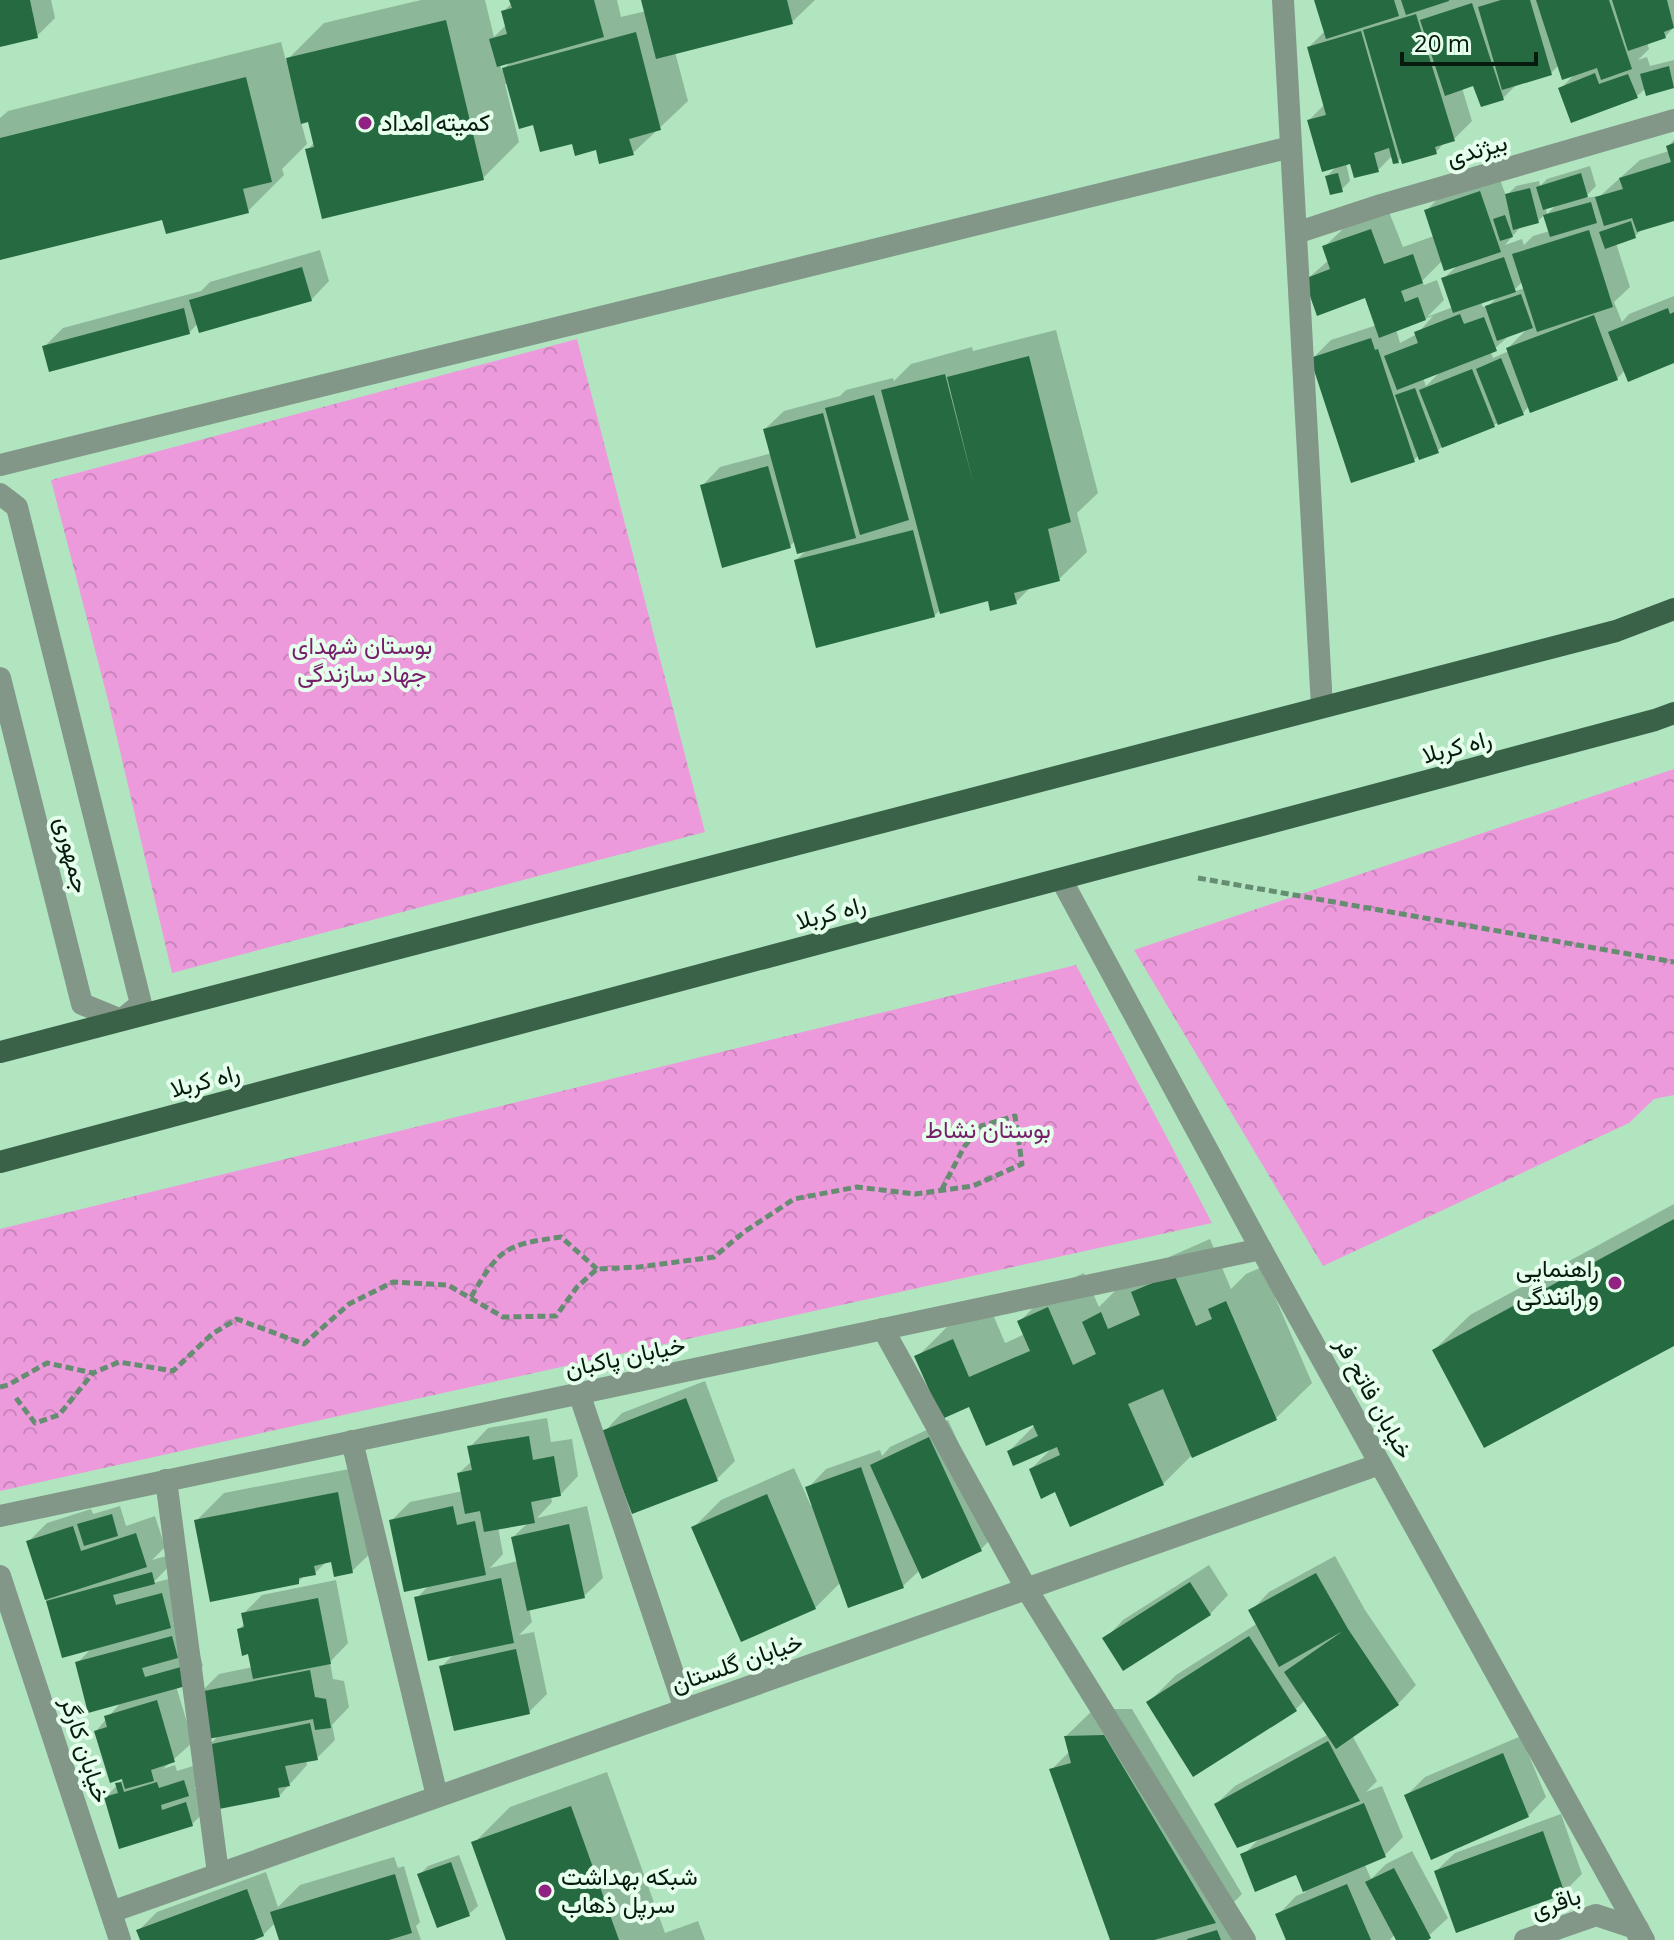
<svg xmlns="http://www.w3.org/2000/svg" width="1674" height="1940" font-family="'Open Sans',Vazirmatn,sans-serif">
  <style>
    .forest { fill: url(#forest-crowns) }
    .shadow { fill: #0003; fill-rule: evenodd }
    .building { fill: #266a41 }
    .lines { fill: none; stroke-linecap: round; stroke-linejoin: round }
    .path { stroke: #668c72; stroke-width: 5; stroke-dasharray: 8 4; stroke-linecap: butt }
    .minor { stroke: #829788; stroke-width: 22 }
    .tertiary { stroke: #829788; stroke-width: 22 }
    .primary { stroke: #3a6248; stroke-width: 22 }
    .poi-dot { fill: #912182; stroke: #e5ffec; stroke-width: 3 }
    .labels { text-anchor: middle; stroke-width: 8; stroke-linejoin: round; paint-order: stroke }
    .poi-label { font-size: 24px; fill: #061a0d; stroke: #e5ffec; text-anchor: start }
    .street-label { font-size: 24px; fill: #061a0d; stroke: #e5ffec }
    .park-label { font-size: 24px; fill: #771e6b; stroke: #e5ffec }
  </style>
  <defs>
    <pattern id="forest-crowns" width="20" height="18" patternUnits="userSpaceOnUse" patternTransform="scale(2)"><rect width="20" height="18" fill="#ed9adc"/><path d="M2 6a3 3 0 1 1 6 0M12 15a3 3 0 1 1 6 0" fill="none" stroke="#ca84bc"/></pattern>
  </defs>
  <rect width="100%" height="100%" fill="#b0e5c0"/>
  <!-- forest -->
  <g class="forest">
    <path d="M577 339 705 832 172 973 109 704 51 480Z"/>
    <path d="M1674 769V1095L1654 1099 1629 1123 1323 1266 1134 950Z"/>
    <path d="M1076 965 1212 1223 0 1491V1229Z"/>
  </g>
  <!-- shadow -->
  <g class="shadow">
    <path d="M0 0H51L55 18 37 36 0 45Z"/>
    <path d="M421 0H485L494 37 506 25 503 12 512 3V0H617L621 17 646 11 643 0H815L792 22 675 52 688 101 633 153 574 141 535 123 508 84H505L519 142 483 178 307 150 315 142 310 120 301 122 307 144 282 169 284 175 248 211 164 217 0 258V118L8 111 281 42 286 61 324 23ZM512 60 502 71 500 64Z"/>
    <path d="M1317 0H1674V27L1665 37 1647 42 1649 49 1638 60 1647 57 1650 66 1674 60V86L1646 88 1636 97 1561 88 1576 73 1559 65 1551 73 1518 83 1503 98 1475 84 1462 88 1472 121 1453 140 1445 142 1436 152 1402 157 1398 161 1393 155 1378 170 1351 161 1346 163 1350 181 1341 190 1327 176 1338 165 1309 120 1325 104 1309 47 1326 30Z"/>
    <path d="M1674 140V219L1643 228 1635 236 1616 243 1630 287 1614 302 1622 322 1629 314 1674 296V361L1625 370 1617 379 1529 406 1523 413 1444 445 1437 451 1419 455 1414 460 1312 359 1331 340 1377 325 1367 296 1306 280 1329 260 1324 247 1343 229 1389 212 1403 247 1434 236 1426 211 1444 192 1498 174 1506 196 1516 186 1539 181 1540 186 1547 179 1590 166 1596 186 1584 198 1600 196 1640 160 1669 151 1668 146ZM1557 204 1547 214 1546 208ZM1545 214 1550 231 1533 236 1524 245 1522 239 1505 245 1522 225 1538 221ZM1442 261 1458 265 1443 279 1453 307 1427 317 1444 300 1437 280 1424 285 1422 281ZM1523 281 1525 288 1512 292ZM1499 295 1489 305 1483 307 1480 301ZM1433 316 1417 334 1400 343 1396 329ZM1528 328 1508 348 1509 351 1493 358 1491 352 1512 333ZM1441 371 1426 386 1423 378Z"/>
    <path d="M320 250 329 281 311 300 198 323 189 333 44 347 63 328 201 291 210 282Z"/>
    <path d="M1056 330 1098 493 1077 513 1087 552 1059 579 1032 586 1016 602 989 599 941 609 934 616 796 560 808 549 795 541 790 546 702 486 720 467 772 453 765 429 784 411 840 396 846 390 893 378 894 381 911 364 972 347 973 351Z"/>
    <path d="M1674 1204V1344L1434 1350 1470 1315Z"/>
    <path d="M1210 1239 1231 1289 1246 1274 1262 1267 1312 1383 1276 1418 1193 1454 1163 1484 1056 1490 1031 1469 1055 1445 1009 1451 1040 1420 970 1405 917 1357 953 1321 989 1305 1005 1343 1025 1334 1019 1322 1055 1286 1084 1273 1099 1307 1120 1286 1140 1285 1169 1257Z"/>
    <path d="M705 1381 735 1461 717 1479 604 1432 622 1413Z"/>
    <path d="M547 1418 551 1442 572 1439 578 1476 560 1495 551 1496 552 1502 537 1518 587 1506 603 1578 584 1596 529 1608 532 1622 519 1635 534 1632 547 1694 529 1712 442 1666 455 1653 417 1598 430 1584 391 1521 410 1502 463 1491 459 1473 472 1461 470 1447 488 1428ZM529 1522 513 1537 518 1561 490 1568 503 1554 498 1527Z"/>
    <path d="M948 1420 999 1531 981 1549 920 1570 903 1586 850 1605 841 1582 815 1608 694 1527 721 1500 794 1468 811 1506 814 1505 808 1488 826 1469 880 1450 882 1456 890 1447Z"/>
    <path d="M365 1466 380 1544 352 1571 333 1560 327 1561 315 1573 305 1575 298 1582 196 1521 224 1493Z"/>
    <path d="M120 1506 126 1526 155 1516 165 1547 152 1560 170 1555 172 1563 153 1583 180 1576 189 1608 173 1624 190 1619 203 1666 185 1684 176 1686 193 1742 163 1769 175 1765 177 1771 203 1763 207 1776 194 1789 205 1785 211 1806 192 1824 106 1797 127 1775 96 1731 122 1701 77 1663 93 1647 63 1655 28 1542 47 1523 91 1509 93 1514Z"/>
    <path d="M1335 1556 1365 1610 1416 1685 1398 1704 1352 1735 1377 1781 1366 1792 1382 1786 1403 1837 1385 1855 1365 1865 1371 1879 1386 1864 1412 1851 1448 1918 1424 1940H1398L1395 1934 1390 1940H1289L1278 1915 1296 1896 1306 1892 1297 1873 1243 1855 1261 1837 1216 1804 1235 1786 1329 1734 1305 1700 1295 1710 1148 1703 1176 1675 1258 1623 1251 1611 1269 1592Z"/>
    <path d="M1209 1565 1228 1595 1210 1614 1105 1639 1123 1620Z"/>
    <path d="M336 1580 348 1643 330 1662 333 1679 344 1681 349 1707 332 1725 335 1740 317 1758 306 1760 307 1765 280 1795 209 1745 219 1735 201 1692 219 1674 253 1667 239 1629 245 1623 243 1614 262 1595Z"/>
    <path d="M1094 1709H1132L1242 1894 1218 1918 1245 1940H1112L1051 1770 1070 1751 1066 1736Z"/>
    <path d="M1521 1736 1546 1797 1528 1816 1407 1795 1425 1777Z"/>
    <path d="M607 1772 665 1933 698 1921 705 1940H508L474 1843 510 1807Z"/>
    <path d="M1561 1814 1582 1874 1564 1892 1436 1871 1455 1853Z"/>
    <path d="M459 1855 478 1906 469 1914 420 1874 428 1866Z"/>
    <path d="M394 1857 398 1868 404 1866 420 1922 416 1926 421 1940H282L276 1922 263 1935 249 1940H142L138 1931 157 1912 266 1872 278 1907 300 1885Z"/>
  </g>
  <!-- building -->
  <g class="building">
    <path d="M0 0H30L38 38 0 47Z"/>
    <path d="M509 0H594L604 37 497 67 489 39 507 34 501 11 512 8Z"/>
    <path d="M641 0H787L793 24 656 59Z"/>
    <path d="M1314 0H1394L1399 16 1326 39Z"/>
    <path d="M1401 0H1449V1L1406 15Z"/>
    <path d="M1501 0H1530L1552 75 1502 90 1478 7Z"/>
    <path d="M1536 0H1609L1632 69 1601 80 1597 68 1562 80Z"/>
    <path d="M1612 0H1667L1674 28 1664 32 1666 38 1628 51Z"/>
    <path d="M1472 3 1504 100 1481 107 1473 86 1445 96 1420 20Z"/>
    <path d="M1416 14 1455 141 1435 147 1437 154 1402 164 1363 30Z"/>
    <path d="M446 20 484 180 322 219 305 149 314 147 308 122 301 124 286 58Z"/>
    <path d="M1361 31 1399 163 1393 164 1389 148 1374 153 1379 172 1354 178 1350 164 1322 172 1307 120 1326 115 1307 47Z"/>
    <path d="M636 32 661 130 629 139 634 155 599 164 596 150 575 156 572 144 540 152 533 125 519 129 502 68Z"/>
    <path d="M1669 66 1674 88 1646 96 1640 74Z"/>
    <path d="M1595 73 1599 84 1628 74 1638 98 1571 123 1558 88Z"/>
    <path d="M246 77 272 182 243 189 249 213 166 234 162 220 0 260V138Z"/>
    <path d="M1674 143V221L1637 232 1632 218 1604 226 1595 197 1623 189 1619 178 1671 162 1666 146Z"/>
    <path d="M1338 173 1343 192 1330 195 1325 176Z"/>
    <path d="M1581 173 1588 197 1543 210 1536 187Z"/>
    <path d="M1530 188 1539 223 1513 230 1505 194Z"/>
    <path d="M1480 191 1501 252 1444 271 1424 210Z"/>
    <path d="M1591 202 1597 223 1550 237 1543 215Z"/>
    <path d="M1505 215 1513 237 1500 241 1493 219Z"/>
    <path d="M1631 221 1636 238 1605 249 1599 232Z"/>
    <path d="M1371 229 1384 264 1413 254 1423 283 1401 291 1405 302 1418 297 1426 320 1379 338 1365 298 1317 316 1304 279 1330 269 1322 246Z"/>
    <path d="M1589 230 1613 307 1537 332 1512 254Z"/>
    <path d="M1504 257 1516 292 1453 313 1441 278Z"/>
    <path d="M302 267 312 301 199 333 189 300Z"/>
    <path d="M1521 294 1533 328 1497 341 1485 306Z"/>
    <path d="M184 308 190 334 49 372 42 346Z"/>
    <path d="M1668 308 1670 314 1674 312V363L1628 382 1608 332Z"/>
    <path d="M1460 314 1464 324 1484 317 1497 351 1397 390 1384 356 1418 343 1414 332Z"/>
    <path d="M1594 315 1618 380 1530 413 1506 348Z"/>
    <path d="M1371 338 1375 350 1378 349 1415 462 1351 483 1310 358Z"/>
    <path d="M1029 356 1071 522 1048 529 1060 581 1014 593 1017 604 990 611 988 601 940 614 881 390 945 374 974 486 947 377Z"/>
    <path d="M1501 358 1524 415 1498 425 1476 369Z"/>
    <path d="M1472 369 1495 427 1442 448 1419 390Z"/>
    <path d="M1415 388 1439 453 1419 460 1395 395Z"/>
    <path d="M874 395 909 520 860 535 825 408Z"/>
    <path d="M823 413 856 538 797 554 763 429Z"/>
    <path d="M768 466 791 548 722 568 700 485Z"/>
    <path d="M913 530 935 617 816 648 794 560Z"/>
    <path d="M1674 1219V1346L1484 1448 1432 1350Z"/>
    <path d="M1174 1274 1196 1326 1212 1319 1208 1309 1226 1301 1277 1420 1192 1458 1163 1389 1128 1404 1164 1485 1070 1527 1055 1492 1041 1499 1029 1469 1060 1455 1057 1447 1013 1466 1007 1451 1038 1436 1033 1425 986 1446 969 1407 942 1419 914 1356 953 1339 969 1377 1030 1351 1017 1321 1048 1307 1073 1365 1096 1354 1082 1322 1101 1312 1108 1329 1140 1315 1131 1292Z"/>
    <path d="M686 1398 718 1481 632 1514 601 1431Z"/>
    <path d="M529 1436 533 1460 554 1456 561 1496 531 1502 535 1523 484 1532 480 1511 465 1514 457 1473 472 1470 467 1446Z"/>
    <path d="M929 1437 982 1551 922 1579 870 1465Z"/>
    <path d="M861 1467 904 1588 848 1608 805 1487Z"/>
    <path d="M338 1492 353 1573 334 1577 331 1562 314 1566 316 1575 299 1578V1584L210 1602 194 1520Z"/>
    <path d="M767 1494 816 1609 741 1642 691 1527Z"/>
    <path d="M453 1506 457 1525 475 1521 486 1575 404 1592 389 1520Z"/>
    <path d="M112 1514 118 1536 84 1546 77 1524Z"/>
    <path d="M569 1524 585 1598 527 1611 511 1537Z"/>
    <path d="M73 1526 81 1551 136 1533 147 1567 45 1600 26 1541Z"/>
    <path d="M152 1572 155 1584 113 1595 116 1605 162 1593 171 1628 62 1658 46 1601Z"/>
    <path d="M1316 1573 1348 1629 1399 1705 1336 1749 1284 1672 1343 1631 1279 1667 1248 1610Z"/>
    <path d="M501 1578 514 1643 428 1661 414 1597Z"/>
    <path d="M1190 1582 1211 1615 1123 1671 1102 1638Z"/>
    <path d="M318 1598 331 1664 253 1679 248 1654 242 1656 237 1629 244 1627 241 1613Z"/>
    <path d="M172 1636 178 1658 142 1668 145 1677 181 1667 186 1686 88 1713 75 1662Z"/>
    <path d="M1249 1636 1297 1711 1193 1777 1146 1702Z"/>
    <path d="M516 1649 530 1714 454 1731 439 1666Z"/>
    <path d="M310 1670 315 1697 326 1699 331 1728 315 1730 313 1719 208 1739 199 1692Z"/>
    <path d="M157 1700 175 1762 151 1770 154 1781 125 1789 122 1779 110 1783 94 1731 107 1727 104 1716Z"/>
    <path d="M310 1723 318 1760 285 1766 290 1786 278 1788 280 1797 219 1809 207 1745Z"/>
    <path d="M1104 1735 1216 1923 1154 1940H1110L1049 1769 1071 1763 1064 1736Z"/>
    <path d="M1328 1741 1360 1801 1237 1848 1214 1804Z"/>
    <path d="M1503 1753 1529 1817 1431 1860 1404 1795Z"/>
    <path d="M184 1780 189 1796 161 1805 162 1810 186 1802 193 1826 119 1849 104 1797 118 1793 115 1783 121 1782 124 1792 157 1782 159 1788Z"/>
    <path d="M1364 1803 1386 1857 1303 1892 1296 1875 1255 1892 1240 1854Z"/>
    <path d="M571 1806 619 1940H506L471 1842Z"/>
    <path d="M1543 1831 1565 1894 1456 1933 1434 1871Z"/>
    <path d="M451 1862 470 1916 437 1928 417 1874Z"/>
    <path d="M1394 1868 1431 1938 1428 1940H1396L1365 1882Z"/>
    <path d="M395 1874 412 1933 389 1940H279L270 1912Z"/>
    <path d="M1347 1884 1371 1940H1286L1275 1914Z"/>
    <path d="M247 1889 264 1936 254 1940H140L136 1930Z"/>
    <path d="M1217 1930 1221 1940H1187V1939Z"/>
  </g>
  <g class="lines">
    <!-- path -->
    <g class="path">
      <path d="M1198 878 1674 962"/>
      <path d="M471 1297C500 1248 504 1245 561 1237L597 1269"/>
      <path d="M0 1387 8 1385 47 1363 93 1373 119 1362 173 1371 212 1334 237 1319 304 1344 349 1304 393 1282 448 1285 503 1317 556 1316 577 1287 597 1269 639 1267 714 1257 744 1232 794 1199 857 1187 915 1194 973 1186 1022 1164 1015 1116 981 1126 964 1147 941 1191"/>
      <path d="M16 1398 35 1423 59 1415 93 1373"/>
    </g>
    <!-- minor -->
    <g class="minor">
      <path d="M1283 0 1322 707"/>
      <path d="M1296 233 1381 205 1674 120"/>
      <path d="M0 465 1291 147"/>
      <path d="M1061 879 1261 1249 1644 1940"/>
      <path d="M883 1329 1026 1588 1245 1940"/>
      <path d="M579 1393 685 1709"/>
      <path d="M352 1441 437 1796"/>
      <path d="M166 1480 218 1873"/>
      <path d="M0 1516 1261 1249"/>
      <path d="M0 1576 120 1940"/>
      <path d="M111 1912 1380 1464"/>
      <path d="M1525 1940 1596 1915 1638 1929V1935"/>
    </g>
    <!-- tertiary -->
    <path class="tertiary" d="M0 494 17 507 141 1004 121 1020 82 1004 0 678"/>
    <!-- primary -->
    <g class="primary">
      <path d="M0 1052 1616 631 1674 609"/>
      <path d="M0 1162 1655 720 1674 713"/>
    </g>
  </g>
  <!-- markers -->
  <g class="poi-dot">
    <circle cx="365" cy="123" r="8"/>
    <circle cx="1615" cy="1283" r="8"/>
    <circle cx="545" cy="1891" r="8"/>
  </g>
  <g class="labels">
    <!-- poi labels -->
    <g class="poi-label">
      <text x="381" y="131">کمیته امداد</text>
      <text x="1599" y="1277" text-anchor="end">راهنمایی<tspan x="1599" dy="28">و رانندگی</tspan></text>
      <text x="561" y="1885">شبکه بهداشت<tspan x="561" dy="28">سرپل ذهاب</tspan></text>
    </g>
    <!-- street labels -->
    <g class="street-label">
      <text transform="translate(1477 150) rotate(-16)" y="8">بیژندی</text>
      <text transform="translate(1457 747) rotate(-15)" y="8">راه کربلا</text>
      <text transform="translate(72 855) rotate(76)" y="8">جمهوری</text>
      <text transform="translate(831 913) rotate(-15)" y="8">راه کربلا</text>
      <text transform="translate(205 1081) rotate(-15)" y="8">راه کربلا</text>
      <text transform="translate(625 1357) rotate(-12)" y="8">خیابان پاکبان</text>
      <text transform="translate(1374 1398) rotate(61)" y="8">خیابان فاتح فر</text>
      <text transform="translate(737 1663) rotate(-19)" y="8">خیابان گلستان</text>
      <text transform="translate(85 1750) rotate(72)" y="8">خیابان کارگر</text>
      <text transform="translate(1556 1903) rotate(-18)" y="8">باقری</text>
    </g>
    <!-- park labels -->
    <g class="park-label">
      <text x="362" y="654">بوستان شهدای<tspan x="362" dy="28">جهاد سازندگی</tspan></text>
      <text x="988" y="1138">بوستان نشاط</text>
    </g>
  </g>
  <!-- scale -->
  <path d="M1402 52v12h134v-12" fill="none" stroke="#061a0d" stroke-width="4"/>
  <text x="1414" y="52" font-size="24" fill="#061a0d" stroke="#e5ffec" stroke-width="6" paint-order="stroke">20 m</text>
</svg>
